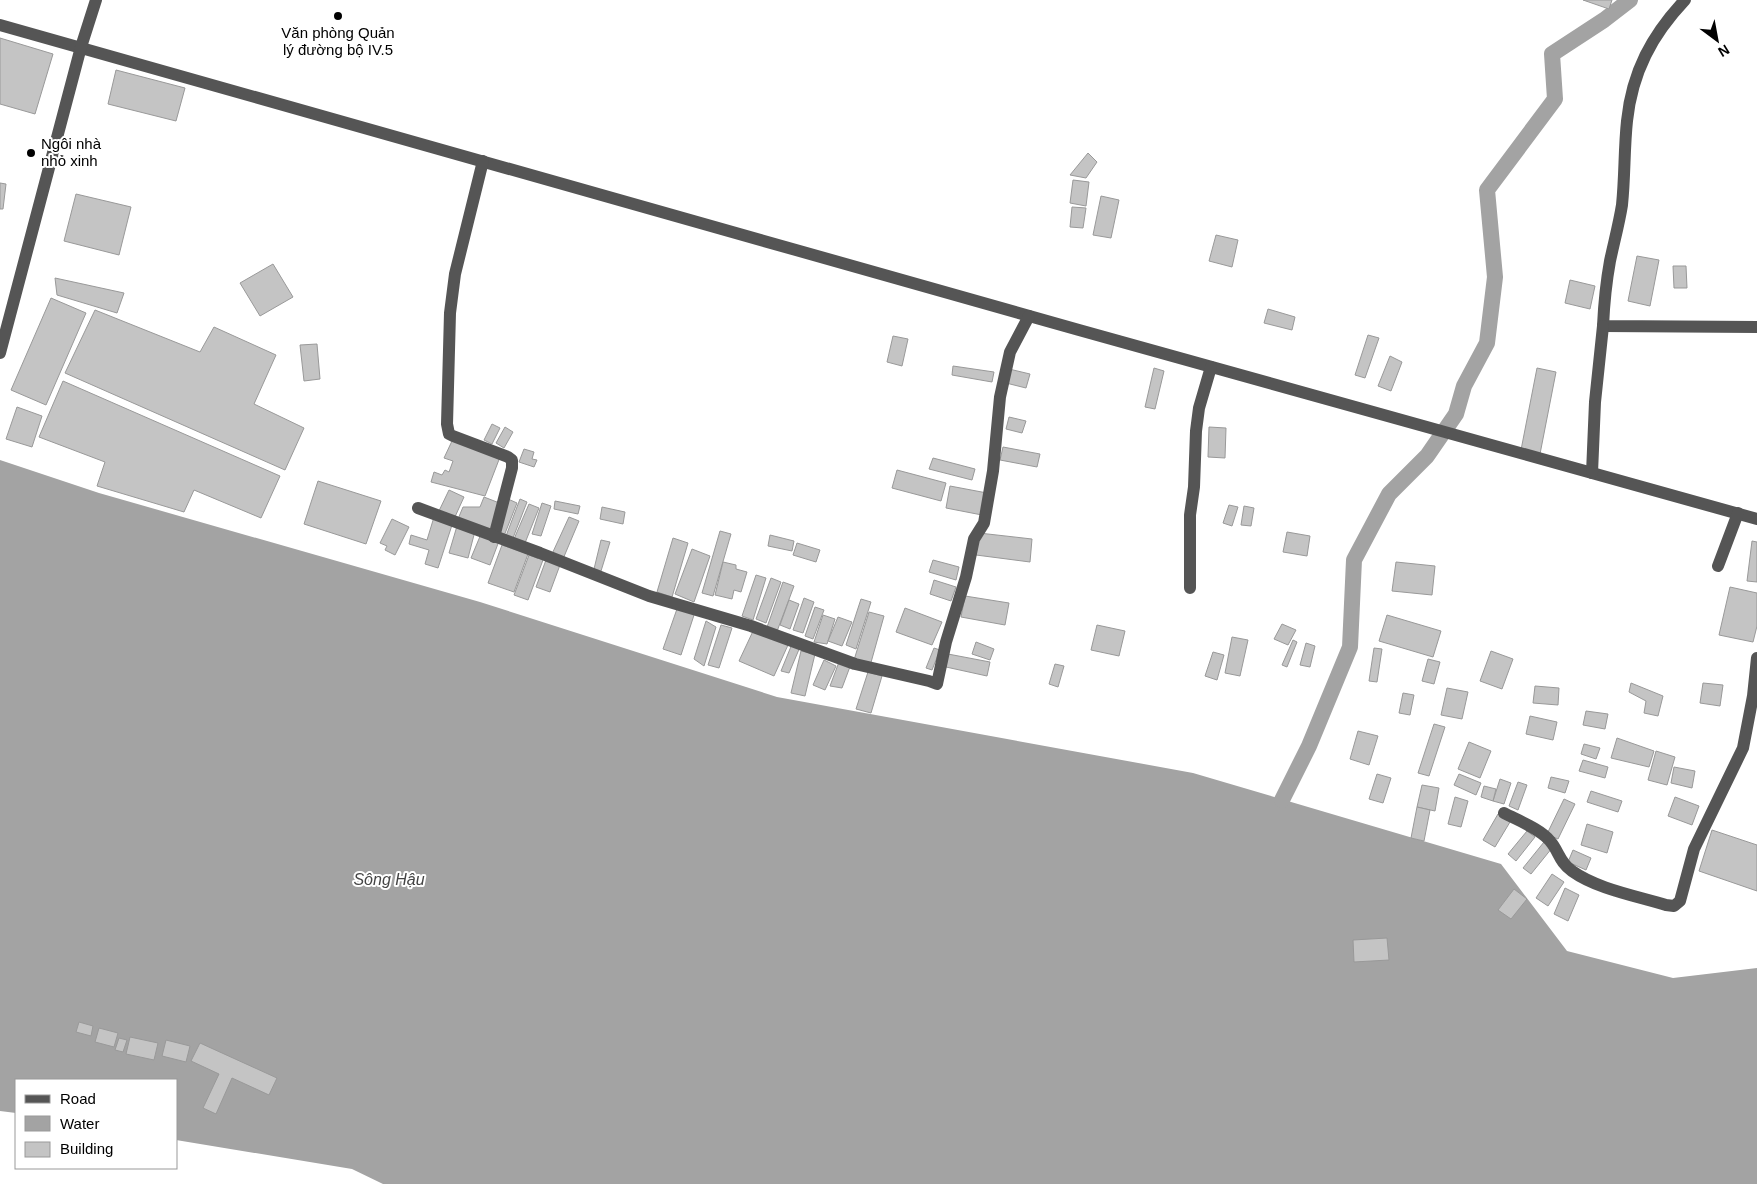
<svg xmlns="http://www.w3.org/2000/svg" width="1757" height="1184" font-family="Arial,sans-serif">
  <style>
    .water { fill: #a3a3a3 }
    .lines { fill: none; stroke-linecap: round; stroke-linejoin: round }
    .canal { stroke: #a3a3a3; stroke-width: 16 }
    .building { fill: #c4c4c4; stroke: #999 }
    .minor { stroke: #555; stroke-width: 12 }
    .poi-dot { fill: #000; stroke: #fff; stroke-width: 2 }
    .labels { text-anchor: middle; stroke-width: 4; stroke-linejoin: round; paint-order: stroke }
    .poi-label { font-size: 15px; fill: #000; stroke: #fff }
    .water-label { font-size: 16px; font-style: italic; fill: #444; stroke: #fff }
  </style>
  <rect width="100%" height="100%" fill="#fff"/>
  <!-- water -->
  <path class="water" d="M0 460 99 493 480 602 777 697 1193 773 1501 864 1567 951 1673 978 1757 968V1184H383L352 1169 176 1140V1080H16V1113L0 1111Z"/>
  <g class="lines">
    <!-- canal -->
    <path class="canal" d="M1282 800 1309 746 1350 647 1354 560 1389 494 1427 456 1456 414 1464 386 1487 343 1495 277 1487 190 1555 99 1552 54 1604 20 1630 0"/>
  </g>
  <!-- building -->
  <g class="building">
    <path d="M1583 0H1612L1609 9Z"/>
    <path d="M0 38 53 54 35 114 0 104Z"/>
    <path d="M116 70 185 88 176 121 108 104Z"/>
    <path d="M1088 153 1097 162 1086 178 1070 175Z"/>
    <path d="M1073 180 1089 182 1086 206 1070 203Z"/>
    <path d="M0 183 6 184 3 209H0Z"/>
    <path d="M76 194 131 207 119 255 64 241Z"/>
    <path d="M1101 196 1119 200 1111 238 1093 235Z"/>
    <path d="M1072 207 1086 208 1083 228 1070 227Z"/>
    <path d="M1216 235 1238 240 1232 267 1209 261Z"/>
    <path d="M1637 256 1659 260 1650 306 1628 301Z"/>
    <path d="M273 264 293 297 260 316 240 283Z"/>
    <path d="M1673 266H1686L1687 288H1674Z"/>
    <path d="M55 278 124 293 117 313 57 295Z"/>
    <path d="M1570 280 1595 286 1590 309 1565 303Z"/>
    <path d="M51 298 86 313 46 405 11 390Z"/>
    <path d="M1268 309 1295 317 1292 330 1264 323Z"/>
    <path d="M95 310 200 352 214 327 276 355 254 404 304 428 285 470 65 373Z"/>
    <path d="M1368 335 1379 338 1365 378 1355 375Z"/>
    <path d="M893 336 908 339 902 366 887 362Z"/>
    <path d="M317 344 320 379 304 381 300 345Z"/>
    <path d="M1390 356 1402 362 1391 391 1378 386Z"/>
    <path d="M953 366 994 372 992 382 952 375Z"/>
    <path d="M1154 368 1164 371 1155 409 1145 407Z"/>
    <path d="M1537 368 1556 372 1540 454 1521 450Z"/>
    <path d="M1009 369 1030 374 1026 388 1006 383Z"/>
    <path d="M63 381 280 476 261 518 194 490 184 512 97 486 105 462 39 437Z"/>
    <path d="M17 407 42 416 32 447 6 439Z"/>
    <path d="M1009 417 1026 421 1022 433 1006 429Z"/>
    <path d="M492 424 500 428 492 444 484 440Z"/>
    <path d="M505 427 513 432 504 448 496 443Z"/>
    <path d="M1209 427 1226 428 1225 458 1208 457Z"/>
    <path d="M452 441 500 457 485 496 431 482 434 472 442 475 445 470 449 472 453 461 444 458Z"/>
    <path d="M1003 447 1040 454 1037 467 1000 460Z"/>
    <path d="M524 449 534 452 532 459 537 460 534 467 519 462Z"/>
    <path d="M933 458 975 469 972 480 929 469Z"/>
    <path d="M897 470 946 483 941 501 892 488Z"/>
    <path d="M318 481 381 501 366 544 304 524Z"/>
    <path d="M950 486 987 493 982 515 946 508Z"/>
    <path d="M449 490 464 497 454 519 438 513Z"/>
    <path d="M484 497 502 504 490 532 458 519 463 507H480Z"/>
    <path d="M508 499 517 503 504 536 497 533Z"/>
    <path d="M520 499 527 502 513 538 506 536Z"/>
    <path d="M555 501 580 506 578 514 554 509Z"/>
    <path d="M542 503 551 506 541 536 532 534Z"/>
    <path d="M529 504 539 508 525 543 514 539Z"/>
    <path d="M1229 505 1238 507 1232 526 1223 523Z"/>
    <path d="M1244 506 1254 508 1251 526 1241 525Z"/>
    <path d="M602 507 625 512 623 524 600 519Z"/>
    <path d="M434 517 453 522 438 568 425 564 429 550 409 544 411 535 427 540Z"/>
    <path d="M569 517 579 521 563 559 552 554Z"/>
    <path d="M392 519 409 527 395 555 385 550 387 546 380 543Z"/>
    <path d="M457 526 475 531 468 558 449 553Z"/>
    <path d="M720 531 731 534 713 596 702 593Z"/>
    <path d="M1287 532 1310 536 1307 556 1283 552Z"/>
    <path d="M979 533 1032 539 1030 562 976 555Z"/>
    <path d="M481 534 499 541 490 565 471 558Z"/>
    <path d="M770 535 794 541 792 551 768 546Z"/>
    <path d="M673 538 688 543 672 597 657 592Z"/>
    <path d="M601 540 610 542 601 571 594 569Z"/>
    <path d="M1752 541 1757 542V582L1747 581Z"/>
    <path d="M797 543 820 550 816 562 793 555Z"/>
    <path d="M502 545 528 554 514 592 488 583Z"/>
    <path d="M692 549 710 556 694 602 675 594Z"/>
    <path d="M529 555 543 560 528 600 514 595Z"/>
    <path d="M546 560 560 565 550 592 536 587Z"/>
    <path d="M933 560 959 567 956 580 929 572Z"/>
    <path d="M723 562 736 565V569L747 572 741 592 734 590 732 599 715 595Z"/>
    <path d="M1396 562 1435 566 1432 595 1392 591Z"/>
    <path d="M756 575 766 578 753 620 742 616Z"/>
    <path d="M771 578 781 582 766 623 756 619Z"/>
    <path d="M934 580 956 587 951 601 930 594Z"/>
    <path d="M783 582 794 586 776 634 766 630Z"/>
    <path d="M1730 587 1757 593V626L1753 642 1719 635Z"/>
    <path d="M965 596 1009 603 1005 625 961 617Z"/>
    <path d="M804 598 814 602 803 633 793 630Z"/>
    <path d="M861 599 871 602 856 649 846 645Z"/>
    <path d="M789 600 799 604 790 629 780 625Z"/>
    <path d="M678 606 695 612 681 655 663 649Z"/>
    <path d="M815 607 824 610 813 639 805 636Z"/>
    <path d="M905 608 942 622 932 645 896 632Z"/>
    <path d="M869 612 884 616 870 666 854 660Z"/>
    <path d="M823 615 835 619 827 644 814 642Z"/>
    <path d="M1387 615 1441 631 1433 657 1379 641Z"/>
    <path d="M838 617 852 622 842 646 828 641Z"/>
    <path d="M706 621 716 627 704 666 694 659Z"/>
    <path d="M1282 624 1296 630 1288 645 1274 639Z"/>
    <path d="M721 625 732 628 719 668 708 665Z"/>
    <path d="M1097 625 1125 631 1119 656 1091 650Z"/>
    <path d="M754 629 788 645 774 676 739 661Z"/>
    <path d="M1232 637 1248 640 1240 676 1225 673Z"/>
    <path d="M1293 640 1297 642 1287 667 1282 665Z"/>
    <path d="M976 642 994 649 990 660 972 654Z"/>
    <path d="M1306 643 1315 646 1310 667 1300 665Z"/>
    <path d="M792 644 800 647 789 673 781 671Z"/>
    <path d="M934 648 940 650 932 670 926 668Z"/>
    <path d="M1374 648 1382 649 1377 682 1369 681Z"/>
    <path d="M801 651 815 654 805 696 791 693Z"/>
    <path d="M1491 651 1513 659 1502 689 1480 681Z"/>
    <path d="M1213 652 1224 655 1217 680 1205 676Z"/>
    <path d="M948 654 990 662 987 676 946 667Z"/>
    <path d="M1428 659 1440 662 1434 684 1422 681Z"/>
    <path d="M824 660 836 666 825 690 813 685Z"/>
    <path d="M839 662 851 664 842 688 830 686Z"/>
    <path d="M1055 664 1064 666 1058 687 1049 684Z"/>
    <path d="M868 672 882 676 871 713 856 709Z"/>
    <path d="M1631 683 1663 696 1658 716 1644 713 1646 701 1629 692Z"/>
    <path d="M1703 683 1723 685 1720 706 1700 703Z"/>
    <path d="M1535 686 1559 688 1558 705 1533 703Z"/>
    <path d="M1447 688 1468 692 1462 719 1441 715Z"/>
    <path d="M1403 693 1414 695 1410 715 1399 713Z"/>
    <path d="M1586 711 1608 714 1605 729 1583 725Z"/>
    <path d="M1530 716 1557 722 1553 740 1526 734Z"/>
    <path d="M1434 724 1445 727 1429 776 1418 773Z"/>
    <path d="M1358 731 1378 736 1369 765 1350 759Z"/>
    <path d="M1617 738 1654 751 1649 767 1611 758Z"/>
    <path d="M1469 742 1491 751 1480 778 1458 769Z"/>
    <path d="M1584 744 1600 748 1596 759 1581 754Z"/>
    <path d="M1656 751 1675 757 1667 785 1648 780Z"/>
    <path d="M1583 760 1608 767 1605 778 1579 771Z"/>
    <path d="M1674 767 1695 771 1692 788 1671 783Z"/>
    <path d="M1377 774 1391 778 1383 803 1369 799Z"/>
    <path d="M1459 774 1481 783 1476 795 1454 785Z"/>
    <path d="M1551 777 1569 781 1565 793 1548 788Z"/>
    <path d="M1500 779 1511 783 1504 804 1493 801Z"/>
    <path d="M1518 782 1527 785 1518 810 1509 806Z"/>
    <path d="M1422 785 1439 788 1435 811 1417 807Z"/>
    <path d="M1484 786 1496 789 1493 801 1481 797Z"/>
    <path d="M1591 791 1622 801 1618 812 1587 802Z"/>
    <path d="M1455 797 1468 801 1461 827 1448 824Z"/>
    <path d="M1675 797 1699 806 1692 825 1668 816Z"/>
    <path d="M1564 799 1575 804 1558 839 1547 834Z"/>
    <path d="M1417 807 1430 810 1424 841 1411 838Z"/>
    <path d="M1498 814 1510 822 1495 847 1483 840Z"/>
    <path d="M1587 824 1613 832 1607 853 1581 845Z"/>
    <path d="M1712 830 1757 845V891L1699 871Z"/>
    <path d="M1527 831 1535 837 1516 861 1508 854Z"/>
    <path d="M1544 842 1552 848 1531 874 1523 868Z"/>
    <path d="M1573 850 1591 858 1586 870 1568 862Z"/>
    <path d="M1552 874 1564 882 1548 906 1536 898Z"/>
    <path d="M1565 888 1579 895 1568 921 1554 914Z"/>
    <path d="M1514 889 1527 899 1511 919 1498 910Z"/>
    <path d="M1387 938 1389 960 1354 962 1353 940Z"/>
    <path d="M79 1022 93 1026 91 1036 76 1032Z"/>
    <path d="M99 1028 118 1033 114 1047 95 1042Z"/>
    <path d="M130 1037 158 1043 154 1060 126 1054Z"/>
    <path d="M119 1038 127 1040 123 1052 115 1050Z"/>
    <path d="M166 1040 190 1046 186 1062 162 1056Z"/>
    <path d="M200 1043 277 1078 269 1095 232 1078 216 1114 203 1108 219 1074 191 1061Z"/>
  </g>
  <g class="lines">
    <!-- minor -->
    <g class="minor">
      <path d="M1685 0C1652 35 1632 72 1627 121 1624 149 1625 176 1622 205 1619 224 1614 242 1610 261 1606 283 1604 304 1603 326L1757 327"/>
      <path d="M0 25 1079 330 1757 519"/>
      <path d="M483 161 455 274 450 313 447 424 449 434 453 436 508 457 512 460V468L494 537"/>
      <path d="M0 353 81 47 96 0"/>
      <path d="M1592 473 1595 402 1603 326"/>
      <path d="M418 508 540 553 649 596 751 626 855 664 929 681 937 684 946 642 966 577 974 539 984 523 993 471 1000 397 1010 352 1029 316"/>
      <path d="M1718 566 1738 513"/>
      <path d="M1190 588V515L1194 487 1196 431 1199 408 1211 367"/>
      <path d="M1504 813C1517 820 1541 829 1550 841 1559 851 1559 862 1572 871 1597 889 1637 896 1666 905L1674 906 1680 901 1694 849 1743 748 1753 696 1757 658"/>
    </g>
  </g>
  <!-- markers -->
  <g class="poi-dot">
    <circle cx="338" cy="16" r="5"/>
    <circle cx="31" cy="153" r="5"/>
  </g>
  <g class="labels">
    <!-- poi labels -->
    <g class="poi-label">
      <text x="338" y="38">Văn phòng Quản<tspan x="338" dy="17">lý đường bộ IV.5</tspan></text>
      <text x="41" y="149" text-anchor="start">Ngôi nhà<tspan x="41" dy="17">nhỏ xinh</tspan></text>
    </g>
    <!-- water labels -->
    <g class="water-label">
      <text x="389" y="885">Sông Hậu</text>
    </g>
  </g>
  <!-- legend -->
  <rect x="15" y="1079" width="162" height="90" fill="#ffffff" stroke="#999999"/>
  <rect x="25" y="1095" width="25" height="8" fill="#555555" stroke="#999999"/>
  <text x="60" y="1104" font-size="15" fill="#000000">Road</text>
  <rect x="25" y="1116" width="25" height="15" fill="#a3a3a3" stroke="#999999"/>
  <text x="60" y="1129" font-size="15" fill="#000000">Water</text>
  <rect x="25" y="1142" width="25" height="15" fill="#c4c4c4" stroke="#999999"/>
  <text x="60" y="1154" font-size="15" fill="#000000">Building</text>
  <!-- north arrow -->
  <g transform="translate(1717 40) rotate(148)" stroke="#ffffff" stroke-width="4" paint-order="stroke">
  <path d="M0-4L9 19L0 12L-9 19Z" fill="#000000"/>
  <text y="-8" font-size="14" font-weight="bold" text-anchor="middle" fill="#000000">N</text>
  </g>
</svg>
